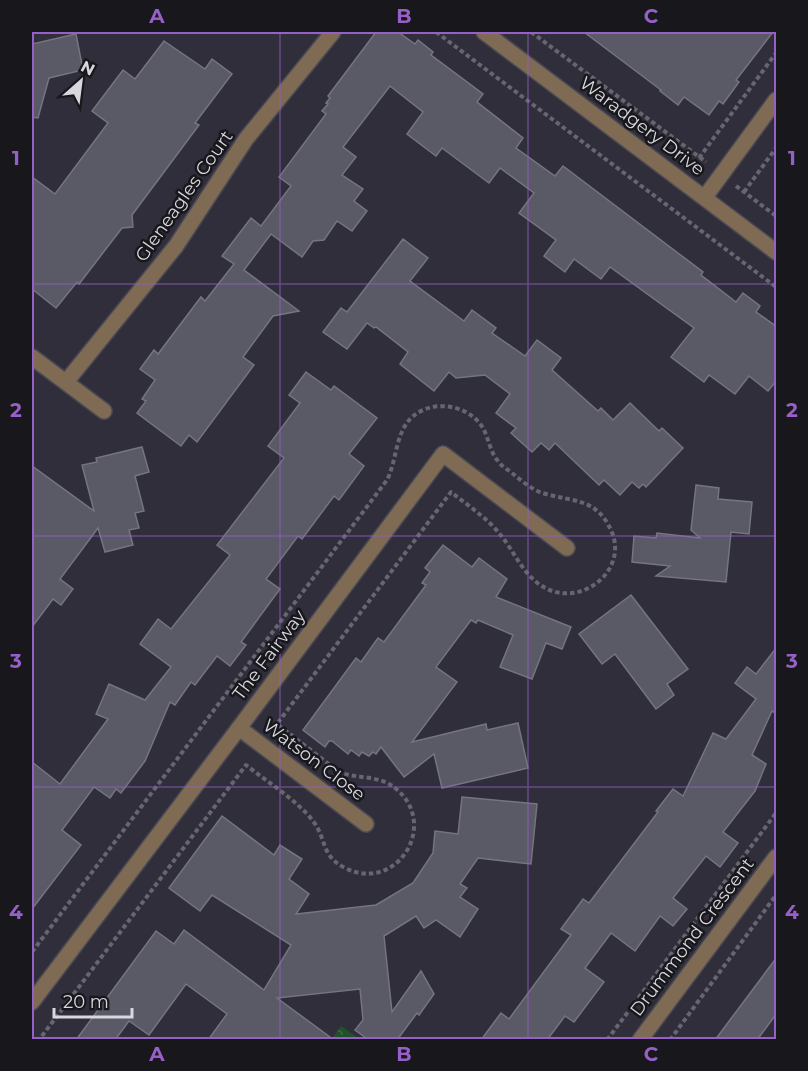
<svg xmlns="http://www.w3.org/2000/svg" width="808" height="1071" font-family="Montserrat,sans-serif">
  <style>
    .park { fill: url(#park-crowns) }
    .building { fill: #5a5966; stroke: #757481; stroke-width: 1.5 }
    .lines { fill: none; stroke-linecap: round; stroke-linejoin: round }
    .minor-casing { stroke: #4a4954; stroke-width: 18 }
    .path { stroke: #666570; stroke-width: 4; stroke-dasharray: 4.5 3; stroke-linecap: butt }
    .minor { stroke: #7f6a53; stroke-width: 15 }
    .grid { fill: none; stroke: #975fc8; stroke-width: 1.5; stroke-opacity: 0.55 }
    .labels { text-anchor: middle; stroke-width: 5; stroke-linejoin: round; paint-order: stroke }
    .street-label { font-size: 18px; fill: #d7d7de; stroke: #17171c }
    .neatline { fill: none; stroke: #975fc8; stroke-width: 2 }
    .grid-label { font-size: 20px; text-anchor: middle; font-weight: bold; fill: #975fc8 }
  </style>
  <defs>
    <pattern id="park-crowns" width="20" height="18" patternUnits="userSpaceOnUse" patternTransform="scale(1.5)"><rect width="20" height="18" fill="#21512b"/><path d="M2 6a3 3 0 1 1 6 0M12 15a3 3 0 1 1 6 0" fill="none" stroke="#406949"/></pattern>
  </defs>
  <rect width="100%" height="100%" fill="#2f2e3a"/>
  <!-- park -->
  <path class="park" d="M341 1026 360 1039 331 1040Z"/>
  <!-- building -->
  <g class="building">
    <path d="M376 32H398L415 44 418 40 433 52 431 55 483 94 477 102 523 138 516 148 555 176 563 166 703 272 701 275 736 302 743 293 760 306 756 312 777 327V380L768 391 749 376 735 394 709 375 704 382 671 357 694 328 610 267 601 279 574 259 565 272 544 256 556 240 519 213 534 193 500 168 489 183 442 148 436 156 407 134 423 112 390 86 343 147 356 157 342 175 363 189 354 201 367 211 352 231 337 221 324 240 313 241 302 257 271 234 244 270 299 311 273 316 243 357 254 365 197 442 189 435 181 446 137 413 146 401 142 399 155 380 140 369 154 350 158 354 201 297 205 301 234 264 222 256 251 218 261 226 291 186 279 177 326 114 322 111 328 104 326 103 330 98 328 96Z"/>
    <path d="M584 32H773L736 80 739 82 723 104 719 101 709 115 684 97 678 105 660 91 661 90Z"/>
    <path d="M76 34 83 70 49 78 38 118 32 117V44Z"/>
    <path d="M164 41 205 69 212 59 232 74 195 123 199 125 132 215 133 227 122 228 79 284 77 282 56 308 32 289V177L55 194 108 123 92 111 123 70 135 79Z"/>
    <path d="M403 239 428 258 410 281 464 321 472 310 496 328 492 333 525 356 537 340 561 358 552 370 598 411 601 408 613 420 630 403 659 431 662 428 683 448 646 487 643 484 639 488 632 482 620 495 604 480 599 485 555 443 549 450 541 443 532 452 511 433 516 428 496 413 510 394 485 375 456 378 449 372 434 391 400 364 408 352 376 327 374 328 367 323 347 349 323 332 341 308 347 312Z"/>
    <path d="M306 372 331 390 334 386 377 418 349 454 364 466 339 500 334 496 302 539 298 536 266 579 280 589 241 642 246 645 230 666 217 656 195 685 191 682 175 705 170 702 145 761 121 793 116 789 110 798 94 787 62 830 81 845 32 909V762L60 784 108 719 96 714 109 684 145 700 171 667 140 644 158 619 171 629 230 555 217 545 284 458 268 446 300 403 289 395Z"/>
    <path d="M142 447 149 472 135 476 144 511 135 513 139 528 129 530 133 545 105 552 98 528 60 579 73 589 61 605 53 599 32 627V466L94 511 82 465 97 462 96 458Z"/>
    <path d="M696 485 719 488 718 499 752 502 749 534 731 532 726 582 656 576 670 566 632 562 634 536 656 538 657 533 700 538 691 530Z"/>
    <path d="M443 545 472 567 479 558 507 579 496 597 571 627 562 649 546 643 532 679 500 667 513 635 478 620 476 623 471 620 436 667 457 682 412 742 486 724 487 730 518 723 528 768 442 788 434 754 404 777 381 747 376 754 373 752 369 756 362 752 359 756 351 750 348 754 332 741H329L325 747 303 730 356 658 361 662 378 638 384 642 426 585 422 583 430 572 425 568Z"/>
    <path d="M631 595 688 669 667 684 674 695 656 709 615 654 602 664 579 634Z"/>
    <path d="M777 647V714L772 711 752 755 766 764 755 791 723 832 738 843 720 867 706 856 673 898 687 909 673 926 660 916 635 951 611 933 585 968 604 982 574 1022 565 1016 547 1040H481L501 1013 509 1019 571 935 561 929 583 899 589 903 658 812 656 811 673 789 683 796 713 733 726 739 756 699 735 683 747 667 756 674Z"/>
    <path d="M462 797 537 804 531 864 478 858 460 884 467 888 460 897 478 909 460 937 436 920 424 928 416 916 384 936 392 1012 421 971 434 994 419 1015 417 1013 397 1040H369L355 1030 363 1020 360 989 277 998 334 1040H208L227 1014 186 984 149 1035 129 1021 115 1040H76L156 931 174 944 184 930 264 990 291 945 212 895 200 911 169 888 222 816 274 855 280 845 302 859 289 879 309 894 296 914 376 905 413 883 433 853 435 831 458 834Z"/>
    <path d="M777 957V1013L757 1040H715Z"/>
  </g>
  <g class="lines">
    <!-- minor casing -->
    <g class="minor-casing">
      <g id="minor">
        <path d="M484 32 776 252"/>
        <path d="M705 197 776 100"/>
        <path d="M32 357 104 411"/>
        <path d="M66 382 176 246 246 139 333 32"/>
        <path d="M239 728 366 824"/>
        <path d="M32 1002 239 728 443 454 567 548"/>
        <path d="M640 1040 776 857"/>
      </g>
    </g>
    <!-- path -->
    <g class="path">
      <path d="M436 32 776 287"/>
      <path d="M531 32 706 162"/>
      <path d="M699 158 776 53"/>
      <path d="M736 186 776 216"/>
      <path d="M744 192 776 148"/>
      <path d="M32 952 387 480C399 456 394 423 423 410 443 401 471 408 483 428 489 439 490 452 498 461 501 466 507 469 512 473 522 481 533 491 546 494 574 502 596 498 611 530 630 571 579 610 542 586 523 575 513 549 499 533 486 517 467 505 451 492L277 724 339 772C356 779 380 775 395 788 440 823 398 894 345 868 320 855 327 839 313 821 298 801 266 781 246 765L39 1040"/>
      <path d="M607 1040 776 813"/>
      <path d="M670 1040 776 895"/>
    </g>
    <!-- minor -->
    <use href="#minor" class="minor"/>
  </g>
  <!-- grid -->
  <path class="grid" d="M280 32V1040M528 32V1040M32 284H776M32 536H776M32 787H776"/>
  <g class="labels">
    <!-- street labels -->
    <g class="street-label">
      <text transform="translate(642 126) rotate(37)" y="6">Waradgery Drive</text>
      <text transform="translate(184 196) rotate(-55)" y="6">Gleneagles Court</text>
      <text transform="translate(269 655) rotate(-53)" y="6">The Fairway</text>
      <text transform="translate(314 760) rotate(37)" y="6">Watson Close</text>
      <text transform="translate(692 937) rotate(-53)" y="6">Drummond Crescent</text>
    </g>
  </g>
  <!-- border -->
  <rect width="808" height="1071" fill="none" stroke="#17171c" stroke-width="66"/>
  <!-- north arrow -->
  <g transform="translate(81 81) rotate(28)" stroke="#17171c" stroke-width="4.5" paint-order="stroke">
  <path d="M0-4.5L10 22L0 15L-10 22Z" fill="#d7d7de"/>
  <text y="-9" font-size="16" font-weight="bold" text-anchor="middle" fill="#d7d7de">N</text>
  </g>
  <!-- scale -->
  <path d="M54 1008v9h78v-9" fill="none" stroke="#d7d7de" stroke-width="3"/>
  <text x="63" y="1008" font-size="18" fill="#d7d7de" stroke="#17171c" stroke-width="4.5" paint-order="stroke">20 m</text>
  <rect x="33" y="33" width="742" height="1005" class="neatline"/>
  <g class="grid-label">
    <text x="157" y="23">A</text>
    <text x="404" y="23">B</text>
    <text x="651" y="23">C</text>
    <text x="16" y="165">1</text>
    <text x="792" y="165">1</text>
    <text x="16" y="417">2</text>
    <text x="792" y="417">2</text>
    <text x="16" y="668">3</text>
    <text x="792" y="668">3</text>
    <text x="16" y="919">4</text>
    <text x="792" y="919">4</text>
    <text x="157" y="1061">A</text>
    <text x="404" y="1061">B</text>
    <text x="651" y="1061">C</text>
  </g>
</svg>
